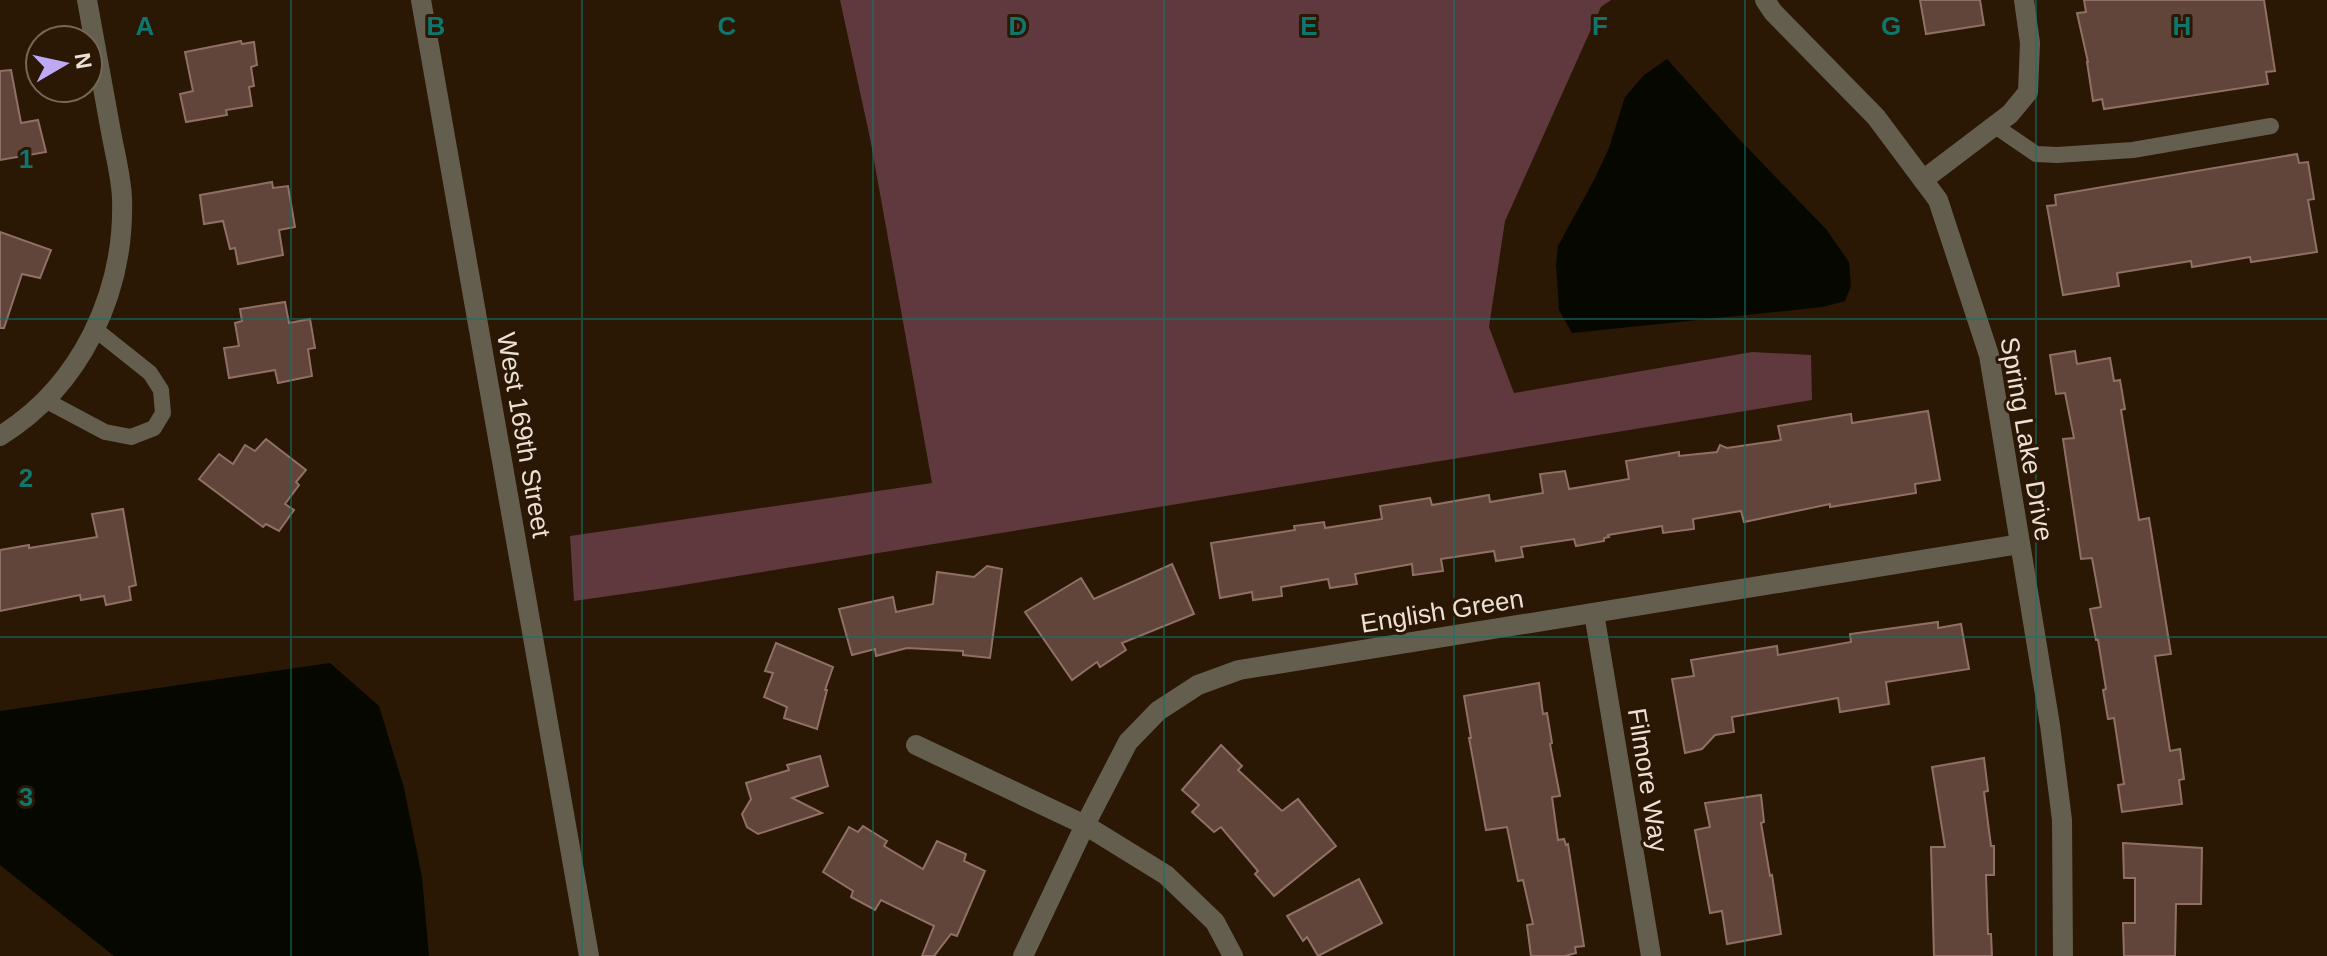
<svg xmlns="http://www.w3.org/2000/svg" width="2327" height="956" font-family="Helvetica,sans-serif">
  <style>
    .forest { fill: #5f393d }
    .water { fill: #060800 }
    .building { fill: #61443a; stroke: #907066; stroke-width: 2 }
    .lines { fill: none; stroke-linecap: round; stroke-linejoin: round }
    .service { stroke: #645e4f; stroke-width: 16 }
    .minor { stroke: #645e4f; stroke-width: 20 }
    .tertiary { stroke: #645e4f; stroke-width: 20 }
    .grid { fill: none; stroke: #0f766e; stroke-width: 2; stroke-opacity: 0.55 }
    .labels { text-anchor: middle; stroke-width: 6; stroke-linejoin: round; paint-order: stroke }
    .street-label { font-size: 26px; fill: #ede0d4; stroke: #2a1704 }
    .grid-label { font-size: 26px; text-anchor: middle; font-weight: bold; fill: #0f766e; stroke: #2a1704; stroke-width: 6; stroke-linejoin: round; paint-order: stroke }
  </style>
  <rect width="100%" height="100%" fill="#2a1704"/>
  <!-- forest -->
  <path class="forest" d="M840 0H1611L1601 7 1505 221 1489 327 1514 393 1752 352 1811 355 1812 400 665 588 574 601 570 536 932 483 870 138Z"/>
  <!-- water -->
  <g class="water">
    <path d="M1667 59 1737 137 1826 229 1849 262 1851 286 1845 301 1823 307 1572 333 1559 310 1556 264 1558 246 1595 178 1609 148 1625 97 1644 75Z"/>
    <path d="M330 663 379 706 404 788 422 877 429 956H114L0 865V711Z"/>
  </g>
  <!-- building -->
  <g class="building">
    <path d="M1920 0H1980L1984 25 1926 34Z"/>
    <path d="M2084 0H2264L2275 71 2266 72 2268 84 2104 109 2102 99 2093 101 2087 62H2088L2077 13 2086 12Z"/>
    <path d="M241 41 242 44 254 42 257 65 251 67 254 86 249 87 252 106 226 110 227 115 186 122 180 94 193 91 185 52Z"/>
    <path d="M11 70 21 123 38 120 46 152 0 160V71Z"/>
    <path d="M2297 154 2299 163 2308 162 2314 199 2308 200 2317 252 2251 262 2250 257 2192 267 2191 261 2117 273 2119 286 2063 295 2047 206 2056 205 2055 195Z"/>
    <path d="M272 182 273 188 288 186 295 227 279 230 283 255 238 264 235 248 230 249 223 221 204 224 200 195Z"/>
    <path d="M0 232 51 250 40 278 22 274 4 328H0Z"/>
    <path d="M285 302 289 323 310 319 315 348 308 349 312 376 278 383 275 370 229 378 224 348 239 346 235 323 242 321 240 309Z"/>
    <path d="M2075 351 2077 364 2110 358 2114 381 2120 380 2125 409 2121 410 2139 520 2149 518 2171 654 2155 656 2170 751 2180 749 2184 779 2179 780 2182 804 2122 812 2118 785 2124 784 2114 718 2108 719 2103 690 2106 689 2098 640H2096L2090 609 2101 607 2092 558 2081 559 2063 439 2074 438 2065 393 2056 394 2050 355Z"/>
    <path d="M1928 411 1940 480 1915 484 1916 493 1830 507V504L1744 522 1741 511 1693 519 1694 529 1663 533 1662 526 1608 535 1609 537 1604 538V541L1576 546 1574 539 1521 547 1523 557 1496 561 1494 551 1441 559 1443 571 1413 575 1412 564 1355 574 1357 584 1330 588 1328 579 1281 587 1282 596 1253 600 1252 592 1220 598 1211 543 1295 530 1294 526 1324 522 1325 528 1382 519 1380 506 1430 498 1432 505 1489 495 1490 502 1543 493 1540 474 1565 471 1569 489 1629 479 1626 461 1679 452V456L1717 452 1720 445 1727 448 1781 440 1778 426 1851 414 1852 423Z"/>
    <path d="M266 439 306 470 296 482 299 485 285 504 294 510 279 531 266 524 263 527 199 479 219 454 233 464 245 445 255 451Z"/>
    <path d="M123 509 136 585 129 587 131 600 106 605 104 596 81 600 80 595 0 611V550L29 545V548L97 537 92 514Z"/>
    <path d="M1172 564 1194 614 1122 643 1126 650 1100 667 1097 662 1072 680 1025 612 1081 578 1094 599Z"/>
    <path d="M987 566 1002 569 990 658 963 655V651L907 648 876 656 875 649 852 655 839 609 893 597 896 612 933 604 937 572 974 577Z"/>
    <path d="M1938 622V628L1961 624 1969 669 1886 682 1889 704 1840 712 1838 698 1732 717 1734 732 1715 735 1702 749 1685 753 1672 679 1694 676 1691 660 1777 646 1778 655 1851 642 1850 634Z"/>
    <path d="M776 643 833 667 825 690H827L817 729 784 718 787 707 764 697 773 673 765 671Z"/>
    <path d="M1539 683 1543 714 1547 713 1552 743 1550 744 1560 796 1552 797 1558 840 1564 839 1566 845 1568 844 1584 946 1575 947 1576 953 1565 956H1531L1527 925 1533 924 1523 880 1518 881 1507 827 1486 830 1469 738H1471L1464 696Z"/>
    <path d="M1221 745 1242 766 1238 770 1282 811 1298 799 1336 846 1274 896 1255 874 1258 871 1221 827 1214 832 1192 812 1199 805 1182 790Z"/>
    <path d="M820 756 828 786 792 798 822 813 758 834 747 827 742 814 751 799 746 783 789 770 787 765Z"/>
    <path d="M1984 758 1988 791 1984 792 1991 846H1994V875H1986L1988 934H1991L1992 956H1934L1931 847H1945L1932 767Z"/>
    <path d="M1761 795 1764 822 1761 823 1770 876 1772 875 1781 934 1727 944 1722 911 1710 913 1695 830 1710 827 1705 803Z"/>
    <path d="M863 826 887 841 884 846 923 869 937 841 966 854 964 861 985 871 957 936 951 934 934 956H922L934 926 881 900 875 910 851 897 853 891 823 872 849 827 858 832Z"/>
    <path d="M2123 843 2202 848 2201 904H2176L2175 956H2124L2123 923H2135V878H2124Z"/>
    <path d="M1359 879 1382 923 1318 956 1307 937 1303 941 1287 916Z"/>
  </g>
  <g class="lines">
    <!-- service -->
    <g class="service">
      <path d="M1995 126 2036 154 2057 155 2133 150 2271 126"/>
      <path d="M45 400 105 432 131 437 154 428 163 413 161 390 150 373 96 330"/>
    </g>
    <!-- minor -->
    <g class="minor">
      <path d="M1765 0 1773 12 1876 117 1938 200 1989 355 2050 725 2062 820 2063 956"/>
      <path d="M1923 180 2010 114 2028 92 2030 43 2024 0"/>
      <path d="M0 436C81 386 125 293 122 198 121 176 115 154 111 132 103 88 95 44 87 0"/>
      <path d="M1594 613 1651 956"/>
      <path d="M916 745 1085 825 1166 875 1215 922 1233 956"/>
      <path d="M1023 956 1085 825 1128 742 1158 711 1198 685 1239 670 2020 544"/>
    </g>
    <!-- tertiary -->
    <path class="tertiary" d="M421 0 589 956"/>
  </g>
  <!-- grid -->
  <path class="grid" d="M291 0V956M582 0V956M873 0V956M1164 0V956M1454 0V956M1745 0V956M2036 0V956M0 319H2327M0 637H2327"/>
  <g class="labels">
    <!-- street labels -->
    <g class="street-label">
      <text transform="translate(524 435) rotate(80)" y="9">West 169th Street</text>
      <text transform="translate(2027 439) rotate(80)" y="9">Spring Lake Drive</text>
      <text transform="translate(1442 611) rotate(-9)" y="9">English Green</text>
      <text transform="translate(1648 780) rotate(81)" y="9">Filmore Way</text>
    </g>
  </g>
  <g class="grid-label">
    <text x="145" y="35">A</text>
    <text x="436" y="35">B</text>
    <text x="727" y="35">C</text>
    <text x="1018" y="35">D</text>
    <text x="1309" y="35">E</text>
    <text x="1600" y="35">F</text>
    <text x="1891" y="35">G</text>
    <text x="2182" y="35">H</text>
    <text x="26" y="168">1</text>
    <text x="26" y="487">2</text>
    <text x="26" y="806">3</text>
  </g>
  <!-- north arrow -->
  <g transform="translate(64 64) rotate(81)"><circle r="38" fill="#2a1704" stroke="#786757" stroke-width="2"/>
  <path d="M0-6L14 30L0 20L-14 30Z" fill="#bea9f5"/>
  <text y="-12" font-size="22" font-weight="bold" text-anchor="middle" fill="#ede0d4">N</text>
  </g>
</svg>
